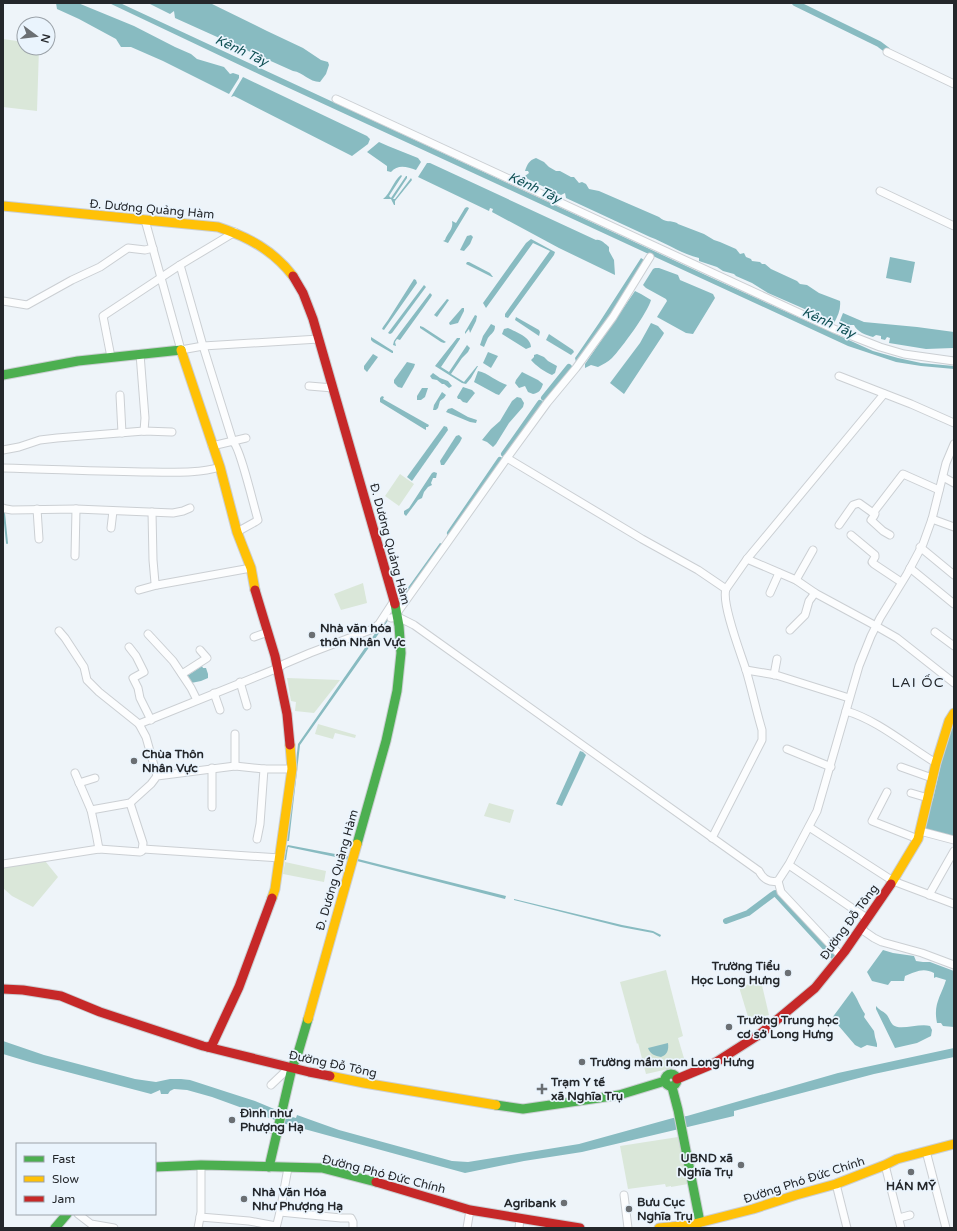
<svg xmlns="http://www.w3.org/2000/svg" width="957" height="1231" font-family="'Varela Round',sans-serif">
  <style>
    .green { fill: #dae7d9 }
    .water { fill: #88bbc1 }
    .lines { fill: none; stroke-linecap: round; stroke-linejoin: round }
    .stream { stroke: #88bbc1; stroke-width: 2 }
    .canal { stroke: #88bbc1; stroke-width: 6 }
    .street-casing { stroke: #cbcfd3; stroke-width: 9 }
    .fast-casing { stroke: #cbcfd3; stroke-width: 11 }
    .slow-casing { stroke: #cbcfd3; stroke-width: 11 }
    .jam-casing { stroke: #cbcfd3; stroke-width: 11 }
    .street { stroke: #fcfdfe; stroke-width: 7 }
    .fast { stroke: #4caf50; stroke-width: 9 }
    .slow { stroke: #ffc107; stroke-width: 9 }
    .jam { stroke: #c62828; stroke-width: 9 }
    .poi-dot { fill: #6b6f73; stroke: #eaf4fd; stroke-width: 1.5 }
    .labels { text-anchor: middle; stroke-width: 3.5; stroke-linejoin: round; paint-order: stroke }
    .street-label { font-size: 12px; fill: #24272b; stroke: #eaf4fd }
    .poi-label { font-size: 12px; font-weight: bold; fill: #24272b; stroke: #eaf4fd; text-anchor: start }
    .water-label { font-size: 13px; font-style: italic; fill: #105054; stroke: #eaf4fd }
    .quarter-label { font-size: 14px; letter-spacing: 1px; fill: #24272b; stroke: #eaf4fd }
  </style>
  <rect width="100%" height="100%" fill="#eef4f9"/>
  <!-- green -->
  <g class="green">
    <path d="M3 39 24 42V48H39L37 111 3 107V55L4 54 3 52Z"/>
    <path d="M400 474 414 484 399 506 385 496Z"/>
    <path d="M363 583 367 603 341 610 334 594Z"/>
    <path d="M287 678 340 680 314 713 295 711 296 702 291 701Z"/>
    <path d="M318 724 356 735 355 738 335 733 333 739 315 734Z"/>
    <path d="M489 803 514 810 510 823 484 816Z"/>
    <path d="M41 856 58 877 33 907 12 896 3 888V865Z"/>
    <path d="M285 862 326 871 324 882 283 874Z"/>
    <path d="M666 970 683 1036 678 1038 686 1065 646 1074 638 1043 637 1044 620 982Z"/>
    <path d="M761 981 769 1015 749 1020 739 987Z"/>
    <path d="M678 1137 688 1184 671 1187V1186L666 1187 665 1184 628 1189 620 1146Z"/>
  </g>
  <!-- water -->
  <g class="water">
    <path d="M56 3H78L134 26 175 47 191 54 197 59 224 67 230 74 233 73 239 75V78L229 94 163 61 131 47H121L116 39 79 19 57 9Z"/>
    <path d="M109 3H120L712 278 873 351 898 358 921 363 954 366V369L921 366 896 362 848 346 265 77Z"/>
    <path d="M148 3H210L267 31 303 48 321 60 328 62 329 65 326 74 320 82C309 82 303 72 293 71L175 18 174 11 170 14Z"/>
    <path d="M243 77 367 136 370 139 368 144 352 156 240 99 234 96 231 97Z"/>
    <path d="M379 142 388 146 418 158 421 162 416 170C407 167 398 164 391 172L387 171V166L367 152Z"/>
    <path d="M536 158 544 162 549 167 556 171H560L571 177H574L579 183 582 182 586 184 589 189 599 191 659 217C665 223 671 220 677 223L678 224 704 234 714 240 720 242 736 249 740 254 744 253 746 257 751 259 752 261 760 262 762 264H765L771 269 797 281 800 284 807 285 819 293 840 301C841 309 838 316 834 323L822 317 821 313 818 312 816 314 768 293 752 283 736 276 734 274 723 271 717 267 699 261V258C682 254 666 243 650 237L566 198 565 193 561 195 538 184H534V182L528 179 525 176 529 173 528 171H525C527 165 529 160 536 158Z"/>
    <path d="M427 163H430L596 240C601 239 605 244 609 247V251L614 260 615 275 559 248 492 212 493 209 490 208 489 211 418 177Z"/>
    <path d="M401 175 402 176 389 196 391 198 406 176H407V178L393 199H395L411 178 412 180 395 201V205H394L391 199H383C391 193 393 181 401 175Z"/>
    <path d="M467 207 469 208 468 210 448 243 443 241 445 240C447 233 454 229 452 221L456 223 465 208Z"/>
    <path d="M471 235 473 237 470 244 464 251 460 250 467 236Z"/>
    <path d="M531 239 555 252 554 255 508 318 505 317V314L550 251 533 243 486 308 483 303 526 243Z"/>
    <path d="M890 257 915 262 911 283 886 278Z"/>
    <path d="M641 258 644 260C624 296 600 329 576 362L575 358 599 323Z"/>
    <path d="M467 262H469L490 273 493 277H492L466 264Z"/>
    <path d="M655 268H659L678 275 680 280 713 294 715 298 693 334 686 333 657 317 667 301 666 299 646 288 643 285 653 269Z"/>
    <path d="M414 279 416 280 417 283 384 330 382 329 383 327 388 320Z"/>
    <path d="M424 285 426 287 392 333 390 334 388 333Z"/>
    <path d="M635 291 641 294 651 300C648 312 621 349 612 358 608 362 603 364 598 367L591 365 585 368V364Z"/>
    <path d="M430 293 432 295 431 297 400 340 397 339 395 342 396 346 393 345 394 341 399 334Z"/>
    <path d="M447 299 449 300 437 317 434 315Z"/>
    <path d="M462 308H464V311L458 323 450 325 449 323Z"/>
    <path d="M843 313 864 322 917 327 954 332V350L953 348 926 349 889 343 890 338 887 337 885 340 881 339V336L876 335 873 337C866 335 857 332 854 325H850L847 327 839 323Z"/>
    <path d="M475 315 477 316 476 321 470 333 469 329 465 334V332Z"/>
    <path d="M516 317 539 330 540 332 539 336 515 320Z"/>
    <path d="M651 323 658 326 664 333 663 335 624 394 610 383 640 343Z"/>
    <path d="M491 324 495 326C495 334 489 334 487 340 486 342 485 345 484 347L480 345 483 336Z"/>
    <path d="M420 326 423 327 446 342 444 343 441 342 420 328Z"/>
    <path d="M508 328C516 332 531 337 531 347L526 349 502 334 504 329Z"/>
    <path d="M549 334 573 350 574 352 571 355 546 340Z"/>
    <path d="M371 337 393 351V353H392L373 342 371 340Z"/>
    <path d="M457 338H460V339L441 367 449 372 467 345 470 348 468 352 462 358 451 374 464 382 477 366H478L471 378 466 384 462 383 435 366Z"/>
    <path d="M488 352 498 356 491 368 483 363Z"/>
    <path d="M373 354 378 357 367 372 364 369V366Z"/>
    <path d="M537 354 544 357 548 361 557 366 555 373 552 375C545 372 536 366 531 360L534 357V355Z"/>
    <path d="M407 362 415 364 414 367 402 388 398 387 394 383V380Z"/>
    <path d="M478 371C488 373 497 382 507 385L499 395 496 394 474 382Z"/>
    <path d="M522 372 538 380 543 384C541 390 539 393 533 394L528 392 525 386 519 388 515 383 516 380Z"/>
    <path d="M433 373 440 378 448 381 452 386 449 388 444 384H442L437 380 432 379 430 376Z"/>
    <path d="M463 387 472 390 475 393 467 403 463 402 460 399H458L457 397Z"/>
    <path d="M422 388H428L425 397 421 400H417V396Z"/>
    <path d="M442 392 446 395 444 398 440 401 438 408 436 410H433L434 405Z"/>
    <path d="M382 396 384 397 383 399 429 425 428 427H426V430L424 429 380 402V398Z"/>
    <path d="M517 397 521 398 524 403 523 407 509 423 496 444 493 447 487 442 482 440 491 429 500 421 512 401Z"/>
    <path d="M452 408 468 417 477 420 476 423 470 422 446 412 448 409Z"/>
    <path d="M444 426 447 427 448 430 412 481 407 477Z"/>
    <path d="M459 435 462 438 460 442 444 465H441L440 461 456 436Z"/>
    <path d="M434 472 437 473 436 478H433L431 483 432 485 428 487 424 492 422 498 418 500 406 516 404 514V511L409 508 432 473Z"/>
    <path d="M440 543 442 544 400 604 398 599 402 596Z"/>
    <path d="M392 609 394 612 300 745 289 841H287L298 744Z"/>
    <path d="M202 666 203 668H206L208 674V678L201 681 191 683 187 676Z"/>
    <path d="M954 724V837L922 828 933 799 945 746Z"/>
    <path d="M580 751 583 752 586 755 562 806 556 804Z"/>
    <path d="M288 845 351 857 350 860 288 847 286 860H284L287 846Z"/>
    <path d="M358 859 506 896 505 899 357 861Z"/>
    <path d="M514 899 622 925 653 931 661 935 660 937 653 933 621 927 514 900Z"/>
    <path d="M883 950 893 953 914 956 916 961 923 962H930L954 971V1027L943 1026 941 1023H937C933 1004 941 996 946 980L936 977 934 978V973C923 967 915 972 905 976L904 981H891L888 985 872 981 867 972Z"/>
    <path d="M852 991C857 997 860 1007 865 1014L864 1017 874 1031 875 1037 877 1044V1047L867 1045 861 1048 855 1045 832 1018Z"/>
    <path d="M876 1006C879 1010 883 1011 886 1014 889 1017 890 1022 893 1025 900 1031 919 1023 930 1026L932 1030 931 1036 917 1043 895 1048 876 1009Z"/>
    <path d="M3 1041 44 1055 135 1079 156 1082 170 1079H181L190 1080 227 1092 255 1101 279 1111 286 1113 289 1116 296 1118 297 1115 339 1130 452 1161 468 1162 579 1144 673 1118 687 1116 838 1073 954 1048V1057L874 1074 734 1111V1116L582 1152 524 1161 465 1173 286 1124 212 1097 187 1090 174 1089 170 1091 168 1094H161L160 1090 151 1094 33 1063 3 1054Z"/>
    <path d="M668 1043C669 1050 667 1055 661 1057 655 1056 650 1054 648 1048Z"/>
  </g>
  <g class="lines">
    <!-- stream -->
    <path class="stream" d="M4 513 7 543"/>
    <!-- canal -->
    <g class="canal">
      <path d="M795 3 879 44 887 50"/>
      <path d="M544 398 569 367"/>
      <path d="M504 454 540 403"/>
      <path d="M450 533 500 460"/>
      <path d="M726 921 748 913 772 895 775 893 833 956"/>
    </g>
    <!-- street casing -->
    <g class="street-casing">
      <g id="street">
        <path d="M887 52 954 84"/>
        <path d="M336 99 834 329 880 347 904 354 954 361"/>
        <path d="M880 191 954 226"/>
        <path d="M145 220 181 350 203 346 319 339"/>
        <path d="M180 265 203 346 233 442C240 447 254 507 258 520L255 522 237 532"/>
        <path d="M3 301 27 305 72 280 100 267 128 248 145 250 153 248"/>
        <path d="M140 354 145 418 144 431"/>
        <path d="M111 357 103 316 180 265 235 232"/>
        <path d="M839 376 911 404 954 423"/>
        <path d="M309 386 333 388"/>
        <path d="M120 395 122 433"/>
        <path d="M212 446 246 438"/>
        <path d="M3 450 19 447 40 440 57 438 144 431 172 432"/>
        <path d="M507 458 642 539 698 570 726 589"/>
        <path d="M3 468C52 469 101 472 150 472 173 472 197 474 220 467"/>
        <path d="M943 477 954 483"/>
        <path d="M3 508 6 509 12 510 76 509 173 513 183 511 190 508"/>
        <path d="M37 509 39 539"/>
        <path d="M152 512 153 560 155 583 157 585 251 568"/>
        <path d="M873 513 875 514 874 516 871 520 883 531 890 535"/>
        <path d="M932 519 954 527"/>
        <path d="M839 525 853 505 859 503 873 513 903 474 939 490"/>
        <path d="M111 528 113 511"/>
        <path d="M851 535 875 555V557L872 562 874 564 901 582"/>
        <path d="M920 547 954 575"/>
        <path d="M75 556 76 509"/>
        <path d="M747 559 796 580 815 593 876 626 897 638 954 683"/>
        <path d="M910 568 954 604"/>
        <path d="M796 580 813 550"/>
        <path d="M139 590 157 585"/>
        <path d="M770 593 779 573"/>
        <path d="M397 613 447 543 507 458 547 403 576 368 613 317 650 257"/>
        <path d="M391 618 398 617 414 625 759 871C763 879 770 883 778 881"/>
        <path d="M790 630 805 615 809 601 815 593"/>
        <path d="M59 631 65 638 84 667 87 680 99 692 139 724 146 737 157 776"/>
        <path d="M935 632 954 646"/>
        <path d="M148 634 173 661 191 688 197 700"/>
        <path d="M254 637 268 632"/>
        <path d="M129 647 136 656 144 672 133 678 138 688 140 698 151 720"/>
        <path d="M746 670 776 675 849 698"/>
        <path d="M182 674 207 658 200 650"/>
        <path d="M774 675 777 659"/>
        <path d="M240 682 247 706"/>
        <path d="M214 693 220 710"/>
        <path d="M846 711C876 719 909 747 936 763"/>
        <path d="M139 724 278 668 284 664 310 653 373 629 379 624 394 601"/>
        <path d="M235 734V766"/>
        <path d="M787 749 831 767"/>
        <path d="M901 767 932 778"/>
        <path d="M75 773 91 810 130 803 151 784 157 776 235 766 264 769H292"/>
        <path d="M79 783 95 778"/>
        <path d="M887 792 872 821 918 839"/>
        <path d="M911 793 928 798"/>
        <path d="M212 807V768"/>
        <path d="M91 810 96 833 99 849"/>
        <path d="M809 827 893 881 954 904"/>
        <path d="M920 831 954 840"/>
        <path d="M712 838 762 740V730C756 710 752 690 746 670 741 654 721 603 726 589L747 559 884 394"/>
        <path d="M257 839 260 824 264 769"/>
        <path d="M143 849 280 858"/>
        <path d="M3 864 99 849 140 852 142 851 143 843 130 803"/>
        <path d="M789 865 868 919"/>
        <path d="M929 895 954 851"/>
        <path d="M861 929 874 938 882 942 922 953 954 965"/>
        <path d="M841 956 781 892 778 881 789 864 817 811 859 666 871 636 880 618 907 574 923 544 932 519 946 463 954 444"/>
        <path d="M271 1085 290 1067"/>
        <path d="M263 1127 278 1131"/>
        <path d="M926 1151 946 1228"/>
        <path d="M885 1165 901 1228"/>
        <path d="M836 1184 847 1228"/>
        <path d="M624 1195 628 1228"/>
        <path d="M280 1212 341 1218H351L353 1222V1228"/>
        <path d="M78 1214 91 1224 114 1228"/>
        <path d="M200 1217 249 1221 276 1226"/>
        <path d="M899 1218 910 1215"/>
        <path d="M198 1228 201 1212V1165"/>
        <path d="M276 1228 280 1212 288 1168"/>
        <path d="M467 1228 470 1210"/>
        <path d="M519 1228 520 1219"/>
      </g>
    </g>
    <!-- fast casing -->
    <g class="fast-casing">
      <g id="fast">
        <path d="M3 375 78 361 181 350"/>
        <path d="M357 844 386 741 397 691 401 653 399 626 395 604"/>
        <circle cx="671" cy="1080" r="6"/>
        <path d="M672 1087 678 1110 700 1222"/>
        <path d="M496 1105 523 1109 619 1095 665 1081"/>
        <path d="M155 1167 201 1165 322 1168 376 1182"/>
        <path d="M269 1167 292 1068 298 1053 308 1019"/>
        <path d="M55 1228 67 1214"/>
      </g>
    </g>
    <!-- slow casing -->
    <g class="slow-casing">
      <g id="slow">
        <path d="M3 206 218 227C248 237 273 250 293 276"/>
        <path d="M181 350 220 467 237 532 251 568 255 590"/>
        <path d="M891 884 918 839 936 763 949 721 954 713"/>
        <path d="M272 898 275 889 292 769 290 745"/>
        <path d="M308 1019 357 844"/>
        <path d="M330 1076 364 1083 496 1105"/>
        <path d="M659 1228 690 1225 753 1209 796 1195 836 1184 885 1165 897 1159 954 1144"/>
      </g>
    </g>
    <!-- jam casing -->
    <g class="jam-casing">
      <g id="jam">
        <path d="M293 276 303 293 313 319 395 604"/>
        <path d="M255 590 275 656 287 714 290 745"/>
        <path d="M3 989 23 990 61 996 100 1012 203 1046 309 1072 330 1076"/>
        <path d="M208 1047 212 1045 239 987 272 898"/>
        <path d="M677 1079 713 1064 760 1034 815 988 845 951 891 884"/>
        <path d="M376 1182 470 1210 580 1228"/>
      </g>
    </g>
    <!-- street -->
    <use href="#street" class="street"/>
    <!-- fast -->
    <use href="#fast" class="fast"/>
    <!-- slow -->
    <use href="#slow" class="slow"/>
    <!-- jam -->
    <use href="#jam" class="jam"/>
  </g>
  <!-- markers -->
  <g class="poi-dot">
    <circle cx="312" cy="635" r="4"/>
    <circle cx="134" cy="761" r="4"/>
    <circle cx="788" cy="973" r="4"/>
    <circle cx="729" cy="1027" r="4"/>
    <circle cx="582" cy="1062" r="4"/>
    <path d="M540 1083h4v4h4v4h-4v4h-4v-4h-4v-4h4z"/>
    <circle cx="232" cy="1120" r="4"/>
    <circle cx="741" cy="1165" r="4"/>
    <circle cx="911" cy="1172" r="4"/>
    <circle cx="244" cy="1199" r="4"/>
    <circle cx="564" cy="1203" r="4"/>
    <circle cx="629" cy="1209" r="4"/>
  </g>
  <g class="labels">
    <!-- street labels -->
    <g class="street-label">
      <text transform="translate(152 209) rotate(5)" y="4">Đ. Dương Quảng Hàm</text>
      <text transform="translate(390 544) rotate(75)" y="4">Đ. Dương Quảng Hàm</text>
      <text transform="translate(337 870) rotate(-74)" y="4">Đ. Dương Quảng Hàm</text>
      <text transform="translate(849 922) rotate(-54)" y="4">Đường Đỗ Tông</text>
      <text transform="translate(333 1064) rotate(12)" y="4">Đường Đỗ Tông</text>
      <text transform="translate(384 1174) rotate(14)" y="4">Đường Phó Đức Chính</text>
      <text transform="translate(804 1180) rotate(-18)" y="4">Đường Phó Đức Chính</text>
    </g>
    <!-- poi labels -->
    <g class="poi-label">
      <text x="320" y="632">Nhà văn hóa<tspan x="320" dy="14">thôn Nhân Vực</tspan></text>
      <text x="142" y="758">Chùa Thôn<tspan x="142" dy="14">Nhân Vực</tspan></text>
      <text x="780" y="970" text-anchor="end">Trường Tiểu<tspan x="780" dy="14">Học Long Hưng</tspan></text>
      <text x="737" y="1024">Trường Trung học<tspan x="737" dy="14">cơ sở Long Hưng</tspan></text>
      <text x="590" y="1066">Trường mầm non Long Hưng</text>
      <text x="551" y="1086">Trạm Y tế<tspan x="551" dy="14">xã Nghĩa Trụ</tspan></text>
      <text x="240" y="1117">Đình như<tspan x="240" dy="14">Phượng Hạ</tspan></text>
      <text x="733" y="1162" text-anchor="end">UBND xã<tspan x="733" dy="14">Nghĩa Trụ</tspan></text>
      <text x="911" y="1190" text-anchor="middle">HÁN MỸ</text>
      <text x="252" y="1196">Nhà Văn Hóa<tspan x="252" dy="14">Như Phượng Hạ</tspan></text>
      <text x="637" y="1206">Bưu Cục<tspan x="637" dy="14">Nghĩa Trụ</tspan></text>
      <text x="556" y="1207" text-anchor="end">Agribank</text>
    </g>
    <!-- water labels -->
    <g class="water-label">
      <text transform="translate(242 50) rotate(25)" y="5">Kênh Tây</text>
      <text transform="translate(535 187) rotate(25)" y="5">Kênh Tây</text>
      <text transform="translate(829 322) rotate(24)" y="5">Kênh Tây</text>
    </g>
    <!-- quarter labels -->
    <g class="quarter-label">
      <text x="918" y="687">LAI ỐC</text>
    </g>
  </g>
  <!-- border -->
  <rect width="957" height="1231" fill="none" stroke="#24272b" stroke-width="8"/>
  <!-- legend -->
  <rect x="16" y="1143" width="140" height="72" fill="#eaf4fd" stroke="#9ba2a9"/>
  <rect x="24" y="1156" width="20" height="6" fill="#4caf50" stroke="#9ba2a9"/>
  <text x="52" y="1163" font-size="12" fill="#24272b">Fast</text>
  <rect x="24" y="1176" width="20" height="6" fill="#ffc107" stroke="#9ba2a9"/>
  <text x="52" y="1183" font-size="12" fill="#24272b">Slow</text>
  <rect x="24" y="1196" width="20" height="6" fill="#c62828" stroke="#9ba2a9"/>
  <text x="52" y="1203" font-size="12" fill="#24272b">Jam</text>
  <!-- north arrow -->
  <g transform="translate(36 36) rotate(105)"><circle r="19" fill="#eaf4fd" stroke="#9ba2a9"/>
  <path d="M0-3L7 15L0 10L-7 15Z" fill="#6b6f73"/>
  <text y="-6" font-size="11" font-weight="bold" text-anchor="middle" fill="#24272b">N</text>
  </g>
</svg>
